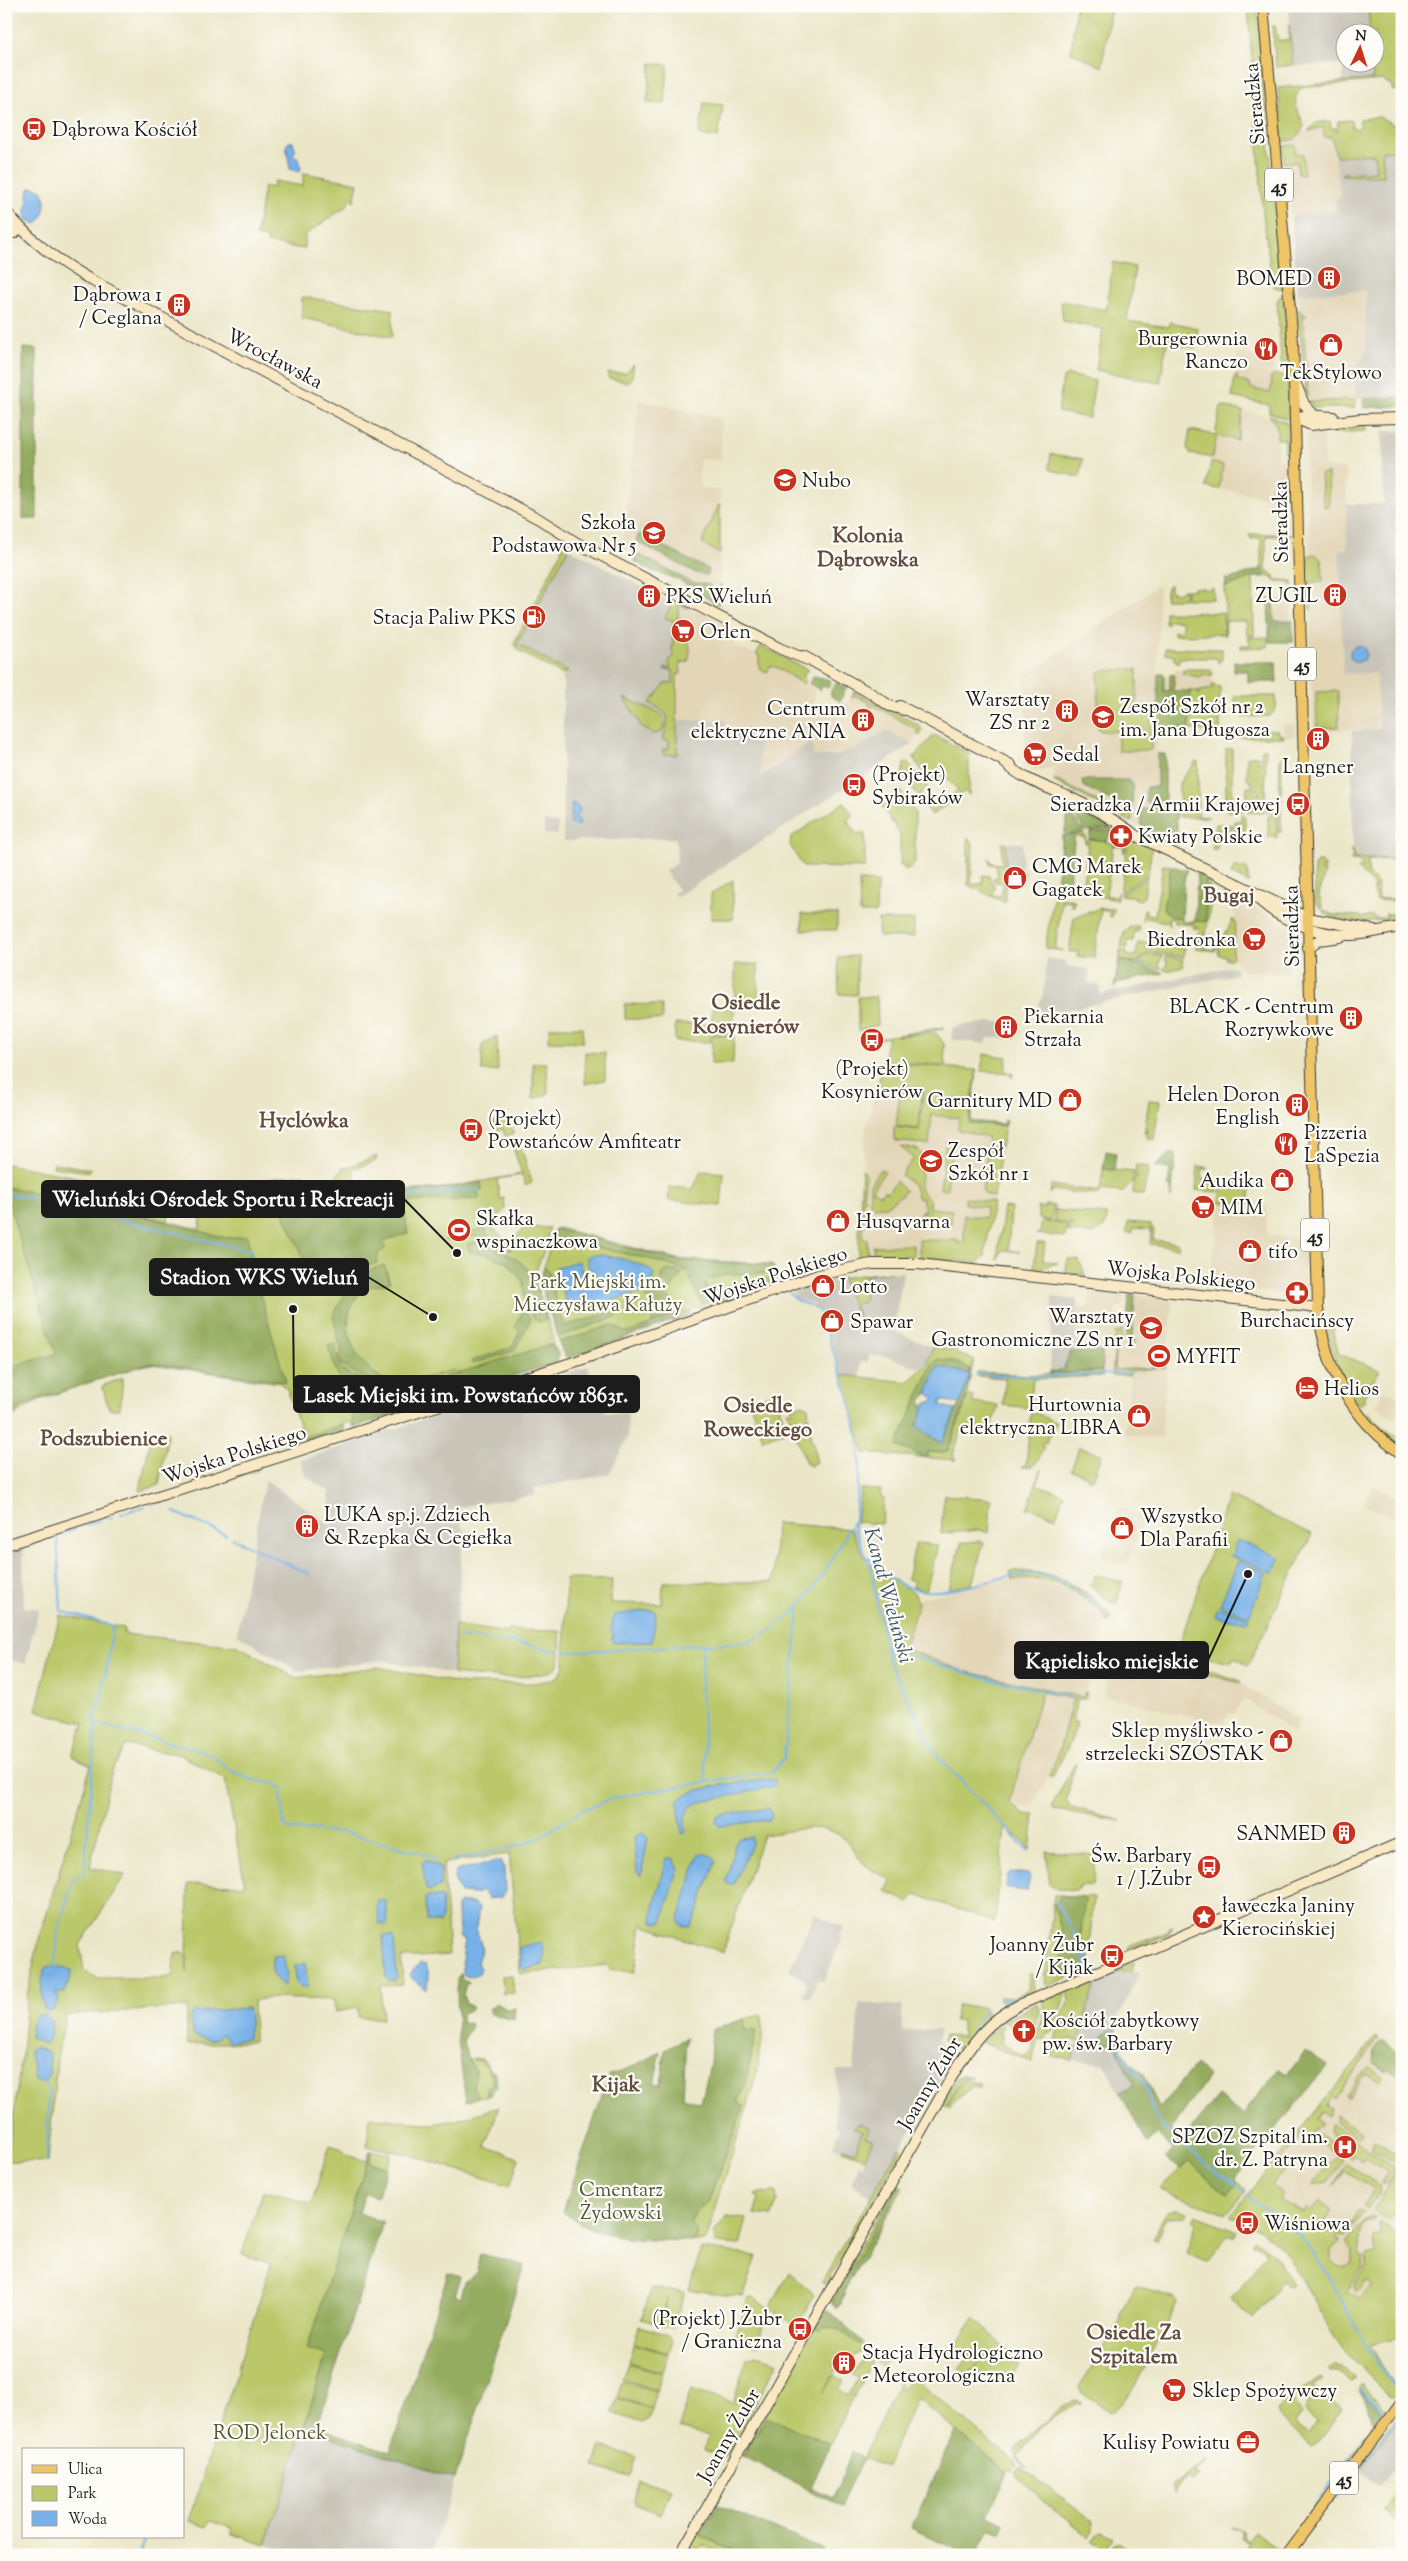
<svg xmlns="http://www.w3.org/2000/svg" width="1408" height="2561" font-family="'Sorts Mill Goudy',serif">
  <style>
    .built { fill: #e3d6b7 }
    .industrial { fill: #c8c4b8 }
    .green { fill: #bbc86a; stroke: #6c7243; fill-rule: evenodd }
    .forest { fill: #94ac5e; stroke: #58643d }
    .water { fill: #77b1e8; stroke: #4a6682 }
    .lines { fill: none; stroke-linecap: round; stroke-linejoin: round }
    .stream { stroke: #77b1e8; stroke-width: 2 }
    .secondary-casing { stroke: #3b3a36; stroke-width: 12 }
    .primary-casing { stroke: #3b3a36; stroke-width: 12 }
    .secondary { stroke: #f8e8c3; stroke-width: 10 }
    .primary { stroke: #eec569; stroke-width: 10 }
    .labels { text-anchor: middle; stroke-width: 4.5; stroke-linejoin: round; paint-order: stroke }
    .shield { fill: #fdfcf7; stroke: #605f5e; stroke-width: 1 }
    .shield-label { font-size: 19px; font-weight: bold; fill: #1c1c1c }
    .street-label { font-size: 20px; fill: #1c1c1c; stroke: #fdfcf7 }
    .poi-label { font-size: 20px; fill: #1c1c1c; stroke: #fdfcf7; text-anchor: start }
    .park-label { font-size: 20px; fill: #545837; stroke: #fdfcf7 }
    .neighbourhood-label { font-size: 21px; font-weight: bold; fill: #634c3f; stroke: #fdfcf7 }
    .water-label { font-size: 21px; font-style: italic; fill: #40586e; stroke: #fdfcf7 }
    .leader { fill: none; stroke: #1c1c1c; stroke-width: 2 }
    .callout-dot { fill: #1c1c1c; stroke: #fdfcf7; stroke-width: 2 }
    .callout { fill: #1c1c1c; stroke: #1c1c1c; stroke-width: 2 }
    .callout-label { font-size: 21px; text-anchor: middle; font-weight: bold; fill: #fff }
  </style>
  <rect width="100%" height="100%" fill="#fdfcf7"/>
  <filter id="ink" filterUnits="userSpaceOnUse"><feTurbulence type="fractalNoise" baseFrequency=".02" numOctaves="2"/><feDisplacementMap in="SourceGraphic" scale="10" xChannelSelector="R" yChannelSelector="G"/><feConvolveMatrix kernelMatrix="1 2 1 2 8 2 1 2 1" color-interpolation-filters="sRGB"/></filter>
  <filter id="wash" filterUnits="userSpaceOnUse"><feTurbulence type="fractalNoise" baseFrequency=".0096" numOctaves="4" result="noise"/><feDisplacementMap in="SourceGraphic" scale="20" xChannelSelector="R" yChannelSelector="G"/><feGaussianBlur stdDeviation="1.12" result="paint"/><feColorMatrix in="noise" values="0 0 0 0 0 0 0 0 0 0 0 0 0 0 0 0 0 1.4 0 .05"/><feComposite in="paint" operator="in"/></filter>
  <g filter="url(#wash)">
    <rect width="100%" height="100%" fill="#ebe6c8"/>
    <!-- built -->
    <g class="built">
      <path d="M1323 127 1324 137 1332 136 1341 199 1336 211 1291 216 1288 131 1299 129 1309 133 1312 128Z"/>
      <path d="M1366 291V351L1353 374 1357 399 1309 402 1298 294Z"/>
      <path d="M1266 338 1272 339 1275 401 1270 405 1232 397 1237 353 1264 359 1262 355Z"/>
      <path d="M639 400 716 417 721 422V460L700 459 699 482 705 489 720 490 721 592 716 591 714 596 622 547Z"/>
      <path d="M1243 411 1271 418 1278 426 1277 458 1285 461 1286 472 1284 476 1274 477 1265 497 1219 489 1223 465 1211 462 1216 436 1237 440Z"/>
      <path d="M1317 431H1323L1324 466 1346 469 1347 550 1339 554V558L1343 673H1376L1378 728 1313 731 1310 646 1311 591 1305 440 1307 435Z"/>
      <path d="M1159 585 1158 674 1175 675V669H1211L1213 685 1220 687V729H1158L1156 835 1055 782 1054 767 1039 772 1025 765V676Z"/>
      <path d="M1292 598 1293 621H1274L1273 599Z"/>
      <path d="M677 604 705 614 731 628 735 646 753 653 814 686V710L830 715 835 712 840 701 847 704 853 693 920 730 912 744 886 730 853 751 813 756 812 740 759 777 726 731 725 720H677Z"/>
      <path d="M1295 723 1296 735 1293 737H1284L1283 724Z"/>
      <path d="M1237 897 1298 933 1299 960H1289V973L1244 971 1235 961 1232 953Z"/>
      <path d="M883 1061 977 1070 969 1123 1005 1126 985 1256 978 1263 899 1256 858 1259V1213L866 1128Z"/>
      <path d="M1220 1202 1267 1207 1266 1235 1307 1239 1303 1296 1209 1287Z"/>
      <path d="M1091 1290 1123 1294 1122 1307H1117L1115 1342 1135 1343 1132 1339 1135 1295 1166 1298 1172 1303 1161 1439 1125 1433 1130 1371H1102V1353L1075 1352 1077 1307 1087 1309Z"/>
      <path d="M1384 1391 1402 1396V1422L1385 1414 1376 1406Z"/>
      <path d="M1373 1485 1402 1500V1522L1363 1504Z"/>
      <path d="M1118 1507 1144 1516 1127 1565 1101 1557Z"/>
      <path d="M1034 1577 1065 1585 1081 1595 1107 1617 1084 1696 963 1670 905 1648 920 1598 991 1583Z"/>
      <path d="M1120 1652 1240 1683 1300 1720 1293 1732 1244 1699 1233 1715 1229 1713 1224 1724 1103 1696 1115 1656Z"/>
      <path d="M1042 1692 1073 1699 1058 1755 1034 1806 1029 1808 1009 1803Z"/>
      <path d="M1376 2037 1402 2054V2337L1369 2344 1249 2194Z"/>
      <path d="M699 2535 746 2555H688Z"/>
    </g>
    <!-- industrial -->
    <g class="industrial">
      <path d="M1270 6H1368L1370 32H1346V62L1372 63 1373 80 1343 82 1344 64 1293 66 1289 10H1270Z"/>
      <path d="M1402 130V397L1357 398 1353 374 1366 351V291L1298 294 1291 216 1336 211 1335 199 1341 198 1332 136Z"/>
      <path d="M1382 431H1402V859H1353L1352 731 1379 729 1376 673 1343 674 1339 550 1347 549 1346 504H1384Z"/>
      <path d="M1287 476 1289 497 1275 495 1265 497 1274 477Z"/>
      <path d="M566 547 677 605V720H726V731L759 732 760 777 813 740V756L837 755 852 749 853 751 886 730 913 744 676 897 673 893 678 890 665 871 677 863 676 838 563 841V672L514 643Z"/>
      <path d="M544 821 558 823V835L544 834Z"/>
      <path d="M1006 843H1023L1022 870 1027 871 1024 884 1005 883Z"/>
      <path d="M1047 958 1066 961V966L1090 969 1088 983 1100 985 1099 995 1235 966 1237 974 1042 1015 1039 1004 1043 996Z"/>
      <path d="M988 1022H1008V1024L1017 1025V1038H988L986 1044 951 1039 953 1027Z"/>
      <path d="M903 1272 894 1331 936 1349 922 1369 889 1357 869 1355 868 1362H861L859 1377 842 1375 826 1319 821 1310 812 1303 795 1298 793 1291 839 1278 870 1273Z"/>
      <path d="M1052 1297 1077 1300 1075 1372 1050 1374Z"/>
      <path d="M588 1366 598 1399 607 1413H628L627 1439 609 1474 535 1488V1495L459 1507 463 1531 453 1674 382 1660 298 1671 237 1634 265 1480 332 1526 329 1491 305 1476 301 1460Z"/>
      <path d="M23 1547 24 1607 39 1609 25 1664 6 1659V1553Z"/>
      <path d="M815 1914 843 1927 839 1936 842 1939 824 1981 817 1980 811 1997H803L807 1982 789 1970Z"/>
      <path d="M1140 1971 1113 2029 1120 2057 1134 2084 1120 2093 1105 2064 1072 2060 1095 1983 1120 1972Z"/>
      <path d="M859 2003 902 2006V2031L939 2029 938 2042 955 2057 871 2196 851 2184 858 2165 863 2166 865 2158 833 2146 839 2128 835 2127 837 2070H854Z"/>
      <path d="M1397 2421 1402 2425V2458L1379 2485 1360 2470Z"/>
      <path d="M304 2428 455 2479 431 2555H298L266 2544Z"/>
    </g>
    <!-- green -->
    <g class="green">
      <path d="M1076 6H1111L1102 67 1071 52Z"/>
      <path d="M1248 6H1257L1282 289 1274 287 1272 281 1263 214Z"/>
      <path d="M1368 6H1402V88L1393 91 1391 85 1382 80 1301 88C1288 103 1302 114 1304 127L1295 139 1283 142 1278 88 1373 79 1372 63 1376 62V32H1370Z"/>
      <path d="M1289 25 1293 65 1276 67 1272 26H1275L1278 41 1289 40Z"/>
      <path d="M651 63 668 65 665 104 647 103Z"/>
      <path d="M704 103 723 105 718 138 699 135Z"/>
      <path d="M1380 117 1396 126H1402V149L1382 151 1384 176 1342 175V173L1376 171 1374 154 1336 156 1332 137H1324L1323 127 1308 131 1316 123 1330 121 1331 128H1335L1337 131 1338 121 1351 120 1352 127 1358 129 1360 126V119Z"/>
      <path d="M1296 145V154H1303L1304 175 1298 174 1297 162 1284 163 1283 146Z"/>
      <path d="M303 173 358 183 354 201 349 200 347 206 305 235 304 249 267 243V238L256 236 264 186 273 188 274 181 303 186Z"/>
      <path d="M1113 262 1135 267 1127 321 1169 327 1170 322 1198 328 1195 348 1167 342 1160 383 1096 370 1103 329 1063 321 1061 301 1106 310Z"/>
      <path d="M1280 296 1284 299 1288 371 1282 369 1281 360 1277 301Z"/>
      <path d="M302 297 393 310 392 337 302 318Z"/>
      <path d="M1298 309 1307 316H1303L1308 397 1305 391Z"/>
      <path d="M634 364 631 380 627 382 608 378V373H625Z"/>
      <path d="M1068 375 1095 381 1089 418 1058 412 1063 378Z"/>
      <path d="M1275 375 1288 376 1289 420 1269 412V405L1232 397 1235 376H1238L1237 380 1251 384 1250 388 1270 393 1272 384 1270 378Z"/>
      <path d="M1357 399 1354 408H1314L1309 402Z"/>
      <path d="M1221 406 1243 411 1237 440 1217 436 1212 458 1191 454 1187 448 1190 430 1215 435Z"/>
      <path d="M1269 415 1289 424 1287 453H1285V439H1277V426Z"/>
      <path d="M1348 426H1366V431L1332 433V429Z"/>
      <path d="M1051 454 1083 459 1080 477 1051 470 1049 467Z"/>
      <path d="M1211 462 1223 465 1219 489 1206 487Z"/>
      <path d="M1328 473 1329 506H1323L1321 474Z"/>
      <path d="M719 505H720V554L702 543Z"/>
      <path d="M1249 534H1291V536H1266V569L1274 576 1275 580 1292 581 1293 585H1290V581H1274L1273 577H1267L1261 563V538L1251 539Z"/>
      <path d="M563 540 570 542 569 547 517 644 568 672 561 674 519 651 514 643 561 552Z"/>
      <path d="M1315 554 1322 560 1323 582H1309L1312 609H1309L1311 602 1307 576 1308 556Z"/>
      <path d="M1253 577 1254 636H1247L1246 621H1226L1225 636V587Z"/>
      <path d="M1170 584V591L1177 593 1185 589 1184 599H1165L1167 587Z"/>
      <path d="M1193 588H1205L1206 590 1213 588V599H1186V590H1193Z"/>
      <path d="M674 600 688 608 679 605 677 639 686 640C693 645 689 657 688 662L680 663 681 674H677V755L663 754V749H669V740H663C669 718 673 716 650 703L666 683H673V670H664L666 667 669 669 671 666 668 664 674 653 672 651 674 621 665 618Z"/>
      <path d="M1165 612 1223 613 1224 634 1174 635V631H1182V621L1168 620 1167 624H1165Z"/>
      <path d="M1267 637 1268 647 1241 648V645H1251L1248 638Z"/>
      <path d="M761 646 808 670 802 676 806 680 803 684 776 667 770 666 767 672 759 668V655L756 654Z"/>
      <path d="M1165 648 1222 649V660L1218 663 1217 658H1179L1178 663 1174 660V656L1165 654Z"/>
      <path d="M1134 669H1137V707L1151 708V750L1118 751V734H1134V732L1101 731 1098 729V673L1101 671Z"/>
      <path d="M1183 669H1211L1213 675H1201L1200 677 1183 674Z"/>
      <path d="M1212 685 1220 687V729L1215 733 1189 729 1190 691H1198L1199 695 1200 691 1212 689Z"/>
      <path d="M854 691 919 725 922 730 920 736 917 734 918 730 873 705 871 708 869 706 870 703 854 695 852 699Z"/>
      <path d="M1338 691 1339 727 1317 728 1316 692Z"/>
      <path d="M1235 696H1276V709L1270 716 1242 717V714H1248V705L1235 703Z"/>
      <path d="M624 698 661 714 665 723 662 732 653 734 642 727Z"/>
      <path d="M1277 730 1279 735H1283L1284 737H1238L1235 731Z"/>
      <path d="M934 735 969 753V795L965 791 932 815 902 774 904 764 907 762 928 786 920 794 933 810 958 790 943 774 932 783 915 761 914 757Z"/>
      <path d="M1226 749H1232V806L1244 807 1246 800 1245 809 1243 811H1227L1226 807Z"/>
      <path d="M1262 749H1266L1265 807 1278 806 1267 813 1257 791 1247 778V756H1258V762H1261Z"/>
      <path d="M1282 756 1281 832H1278L1280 758Z"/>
      <path d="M1196 761H1198V816L1209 817H1180L1179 783Z"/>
      <path d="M1054 779 1125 816 1132 815V822L1055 782Z"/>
      <path d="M1247 786 1252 787 1264 813 1247 812Z"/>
      <path d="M900 790 915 813V862L910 869H904V866H900V834L881 805Z"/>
      <path d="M844 802 853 816 847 819 856 834H865V868L803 867 790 845 791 837Z"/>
      <path d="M1276 811 1277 837H1268V817Z"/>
      <path d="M1242 814 1245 817V831H1243V838H1237L1235 835V821H1240Z"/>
      <path d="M1216 824 1233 825V829H1218L1217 849H1212Z"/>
      <path d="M1084 833 1087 843H1085V838L1075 835 1057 880 1069 882V885L1078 887 1079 882H1082L1080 891 1061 887V882L1058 881 1056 886 1062 836Z"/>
      <path d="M1131 836 1152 847 1148 873 1120 893 1128 843Z"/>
      <path d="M968 837 973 843 971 884H982L983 875 989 876 995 888 992 894 1000 897 1004 883 995 882 993 878 998 877 996 865 990 864 989 858 991 863 1002 864V843L1006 842 1005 903 968 885Z"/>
      <path d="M1089 839 1107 841 1106 843H1113L1126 847 1124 853 1123 847 1113 846 1106 895 1115 897 1118 892 1116 900 1093 895 1094 887 1083 882Z"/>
      <path d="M1350 849H1353L1354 859H1402L1368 860V874L1377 883 1378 899H1399L1400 901 1376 900 1373 885 1358 869 1363 867 1356 860 1353 862 1350 860 1353 856Z"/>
      <path d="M1317 862H1322L1325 868 1321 869V871H1325L1319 896 1323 908 1322 910 1315 902 1314 866Z"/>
      <path d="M1163 865 1171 866 1163 909 1171 916 1182 918V922L1206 921V878L1197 873 1211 878 1209 899 1211 900 1204 948 1214 950 1215 945H1217L1215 951 1196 948 1199 927 1194 929V925L1174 923V919L1168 918 1169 926 1167 922 1146 918 1142 922 1144 909H1146V914L1155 915Z"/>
      <path d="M1234 867 1247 868 1249 883 1231 874Z"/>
      <path d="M1147 876 1144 896 1141 900 1135 899V897L1120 895Z"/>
      <path d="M733 880V919H711V894Z"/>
      <path d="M859 881 877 882 876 913H860Z"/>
      <path d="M1227 887 1238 897 1235 911 1225 897Z"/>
      <path d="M1057 896 1075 900 1074 906H1071L1072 901 1062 900 1055 949 1064 951 1045 948 1053 899Z"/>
      <path d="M1101 908 1114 909 1112 917 1109 916 1110 912 1101 910 1094 958 1076 956 1079 955V952H1069L1074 917Z"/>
      <path d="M1325 910 1333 915 1361 916V918L1371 915 1376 919 1387 917 1385 914H1397L1402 919C1382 920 1338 926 1324 912Z"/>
      <rect x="802" y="914" width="35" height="16"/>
      <path d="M1233 919 1236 923 1232 953 1233 958 1226 960V956L1219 955 1218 948Z"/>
      <path d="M878 920H914V937H879Z"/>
      <path d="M1132 926H1139L1138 932 1134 931 1133 941 1128 940 1127 948 1121 947 1124 932Z"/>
      <path d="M1138 942 1185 948 1184 957 1150 952 1136 962 1120 960V950L1126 951V955L1136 956Z"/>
      <path d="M1150 954 1163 956 1159 963 1161 969 1138 962Z"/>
      <path d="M857 956V995L839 994 838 957Z"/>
      <path d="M1165 956 1183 959V967L1167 971 1163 969 1167 964Z"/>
      <path d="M735 964H758V998L735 997Z"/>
      <path d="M858 997H877L878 1025 858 1031Z"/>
      <path d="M625 1004 662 1005V1020L625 1019Z"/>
      <path d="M712 1008H734L733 1035 712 1034Z"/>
      <path d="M675 1024H710V1042L675 1041Z"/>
      <path d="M549 1027H583V1042L548 1041Z"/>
      <path d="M944 1027V1029L897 1036 936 1033 944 1044 946 1066 883 1061 888 1037 863 1043 862 1041Z"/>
      <path d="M712 1035 734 1036 733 1064H711Z"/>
      <path d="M497 1036 498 1071H482V1045Z"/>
      <path d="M585 1052 605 1053V1080L585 1084Z"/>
      <path d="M984 1054 1007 1057 1005 1072 1013 1073 1012 1078 1010 1073 981 1071Z"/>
      <path d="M883 1062 977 1070 969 1123 1005 1126 1001 1147 994 1146 993 1154 1000 1156 994 1197 986 1195 982 1190 988 1141 987 1137 958 1130 959 1118 932 1115 929 1145 896 1141 894 1138V1127L919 1130 924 1088 901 1085 923 1089 918 1129 896 1126 900 1091 877 1089Z"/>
      <path d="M533 1063H547L548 1094 533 1099Z"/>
      <path d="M1149 1100 1160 1101 1154 1139 1147 1138 1148 1130H1146L1144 1134Z"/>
      <path d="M503 1119 510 1121 514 1133 505 1136 503 1129 495 1131 493 1122Z"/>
      <path d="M946 1141 953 1142 947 1189H940Z"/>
      <path d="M512 1145 521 1148 532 1182 526 1186 521 1175 497 1179 500 1199 504 1198 505 1209 492 1227 487 1218 484 1220 513 1247H517V1236L524 1227 549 1228 546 1246 533 1278 552 1333 553 1346 558 1354 557 1362 353 1427 351 1422 343 1423V1430L305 1442 287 1389 280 1383 151 1364 127 1369 39 1400 6 1421V1164L91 1180 87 1202 134 1213 138 1187H171L168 1221 145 1216 200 1229 203 1185 244 1183 303 1174 305 1182 330 1185 342 1169 377 1156 376 1161 353 1169 357 1192 367 1194 445 1188 522 1174Z"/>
      <path d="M900 1147C905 1148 911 1148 916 1149 929 1154 919 1177 920 1187 921 1193 926 1196 930 1200L929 1208 952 1210 951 1225 928 1223 929 1211 927 1218H920V1212L925 1211 922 1198 918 1199 913 1184 901 1175 914 1158Z"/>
      <path d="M54 1163 91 1169 90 1172 53 1167Z"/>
      <path d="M1136 1165 1149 1167 1143 1195 1133 1193 1134 1179 1138 1178 1135 1177Z"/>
      <path d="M1198 1166 1207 1167V1169H1202L1201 1179 1218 1181V1192L1196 1190Z"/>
      <path d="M862 1169 866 1174 863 1196 866 1199H863V1210L866 1212H863V1224H867L863 1225 862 1238 867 1239 868 1257 858 1259Z"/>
      <path d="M880 1169 885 1171 872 1190 880 1195 884 1190 888 1192 896 1181 906 1191 886 1206 874 1207 870 1203V1184Z"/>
      <path d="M1103 1169 1134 1172 1132 1183 1123 1192 1101 1190 1098 1195 1051 1190 1050 1194 1051 1185 1100 1192Z"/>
      <path d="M701 1171 724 1173 721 1206 668 1200 669 1187 693 1189Z"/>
      <path d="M1221 1182 1254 1184 1253 1189H1251L1249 1204 1220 1202Z"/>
      <path d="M965 1198 993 1202 985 1256 978 1263 919 1257V1240H958V1243H964V1215L985 1218 986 1207 965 1204Z"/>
      <path d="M1045 1205 1054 1206 1051 1221 1038 1219V1207L1045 1208Z"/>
      <path d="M1004 1207 1011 1208 1008 1250 1020 1252 1002 1250 999 1259H997Z"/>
      <path d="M1055 1210 1107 1215 1106 1225 1094 1234 1068 1232V1225L1073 1224 1054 1222Z"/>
      <path d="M1042 1221 1067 1225 1065 1237 1036 1234 1040 1233Z"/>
      <path d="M1128 1222 1150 1224 1154 1230 1153 1240 1178 1243V1248L1150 1244 1151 1229 1133 1228V1233H1127Z"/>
      <path d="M558 1228 677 1259 771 1264 774 1267 776 1282 703 1309 698 1307 690 1310V1315L681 1321 671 1322 686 1316 569 1358 564 1355 541 1286 542 1274 554 1230Z"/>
      <path d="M1037 1243H1045L1043 1260 1058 1263 1036 1269 1034 1267Z"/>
      <path d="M913 1245V1256L874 1257 873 1246Z"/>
      <path d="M1068 1259 1079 1260 1085 1275 1065 1273Z"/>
      <path d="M891 1272 867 1275 864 1302 855 1304 859 1322 842 1278 830 1279Z"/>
      <path d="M1335 1322 1333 1332 1339 1354 1380 1370 1363 1398 1365 1401 1359 1405C1344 1381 1331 1358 1328 1329Z"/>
      <path d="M1122 1329V1342H1116L1114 1370 1166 1367 1131 1371 1130 1375 1112 1376 1116 1332H1122Z"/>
      <path d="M933 1347 951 1350 957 1347 956 1354 974 1359 970 1378 968 1377 970 1370 918 1397 927 1457V1452L945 1453 948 1451 968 1396H974L972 1403 998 1405 990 1433 961 1431 953 1455 956 1460 864 1453 842 1375 907 1382 926 1366Z"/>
      <path d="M1102 1371 1103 1376 1033 1379 1030 1408 1003 1405 1005 1378 976 1376 977 1372 1031 1375Z"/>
      <path d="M123 1378 120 1409H109L102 1386Z"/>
      <path d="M774 1393 788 1430 763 1439 749 1401Z"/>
      <path d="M803 1404 808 1407 811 1440 814 1442 816 1463 810 1466 806 1463 787 1411 792 1412 791 1408Z"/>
      <path d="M1031 1410 1056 1423 1046 1443 1043 1442 1041 1445 1044 1447C1037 1461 1038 1468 1021 1467L1026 1465Z"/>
      <path d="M1368 1412 1391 1434 1402 1438V1447L1366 1414Z"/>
      <path d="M152 1430 168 1433 159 1485 140 1491Z"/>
      <path d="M1079 1447 1102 1455 1093 1479H1088L1086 1475 1071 1470Z"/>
      <path d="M257 1467 258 1470 159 1503 160 1499Z"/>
      <path d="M1041 1469 1035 1484 1064 1494 1056 1517 1029 1507 1027 1510Z"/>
      <path d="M861 1489 881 1490 880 1495 884 1499 882 1524 856 1522Z"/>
      <path d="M944 1495 991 1499 989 1533 979 1530 941 1534Z"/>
      <path d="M1229 1496 1312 1534 1248 1665 1237 1659H1232L1231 1663 1177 1651Z"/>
      <path d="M776 1523 851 1529 865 1558 883 1576 886 1574 915 1594 918 1603 904 1648 963 1671 1083 1697 1085 1692 1087 1693 1085 1699H1073L1042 1692 1009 1803 1024 1814 1034 1815 1030 1850 1022 1840 1005 1828 995 1922 915 1894 909 1903 886 1891 891 1881C884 1874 875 1873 868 1867 857 1859 852 1845 842 1837 820 1820 787 1833 763 1835L723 1952 642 1925 635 1972 609 1969 608 1965 520 1974 509 1854 443 1863 449 1955 401 1958 403 1985 380 1986 383 2019 358 2017V2008L336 2012 333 2000 273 1998 253 2000 254 2042 187 2044V2007L66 2015 57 2058 48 2162 7 2161 22 2053 27 1995 39 1939 91 1765 72 1756 84 1723 54 1716 36 1710 60 1615 124 1628V1634L238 1646 296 1678 377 1667 464 1684 533 1683 551 1680 559 1676 564 1666 566 1579 612 1580 611 1603 662 1604 663 1582H773ZM126 1745 181 1755 225 1779 245 1885 188 1884 187 1973V1958L183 1952 175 1954 172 1976 164 1978H97L84 1971 80 1945 125 1875 90 1867 111 1774Z"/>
      <path d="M979 1541 984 1542 972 1584 949 1589 961 1543Z"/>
      <path d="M916 1543 938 1545 926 1591 913 1587 914 1581 907 1579Z"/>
      <path d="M1012 1571C1055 1571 1080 1586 1110 1613L1112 1617 1110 1622 1106 1621V1617C1076 1590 1056 1575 1013 1580L1010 1572Z"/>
      <path d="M1095 1575 1123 1582 1116 1604 1111 1603 1088 1583 1092 1585Z"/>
      <path d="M455 1625 508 1633 509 1630 560 1631C560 1641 562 1657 557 1666 547 1683 472 1676 453 1674Z"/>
      <path d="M1114 1652 1126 1653 1217 1673 1241 1681 1240 1683 1120 1652 1115 1657 1113 1655Z"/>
      <path d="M1072 1701H1077L1072 1720 1077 1723 1070 1743 1053 1776H1049L1058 1755Z"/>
      <path d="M1076 1762 1066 1800 1069 1806 1122 1821 1056 1810 1051 1807Z"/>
      <path d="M1046 1851 1096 1855 1093 1886 1080 1885 1077 1890 1057 1889 1050 1884Z"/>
      <path d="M1054 1895 1094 1897 1089 1948 1083 1946 1080 1939 1084 1899 1055 1909 1067 1950 1057 1964 1060 1975 1069 1973 1070 1976 1048 1986 1044 1983Z"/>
      <path d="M1172 1925 1168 1935 1129 1950 1128 1947 1165 1933Z"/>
      <path d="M1134 1962 1132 1971 1120 1972 1095 1983 1078 2041 1068 2039 1067 2045 1076 2047 1072 2060 1052 2056 1060 2019 1069 2001 1067 1990Z"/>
      <path d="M1029 1974 1033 1975 1034 1992 1014 2002 1000 2001V1997L1014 1998 1028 1990Z"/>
      <path d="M512 1975 514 1993 503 1994 502 1976Z"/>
      <path d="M1063 1992 1064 1999 1053 2032 1047 2033 1046 2039H1038L1032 2062 981 2042 1001 2023 1003 2027 999 2034 1003 2036 1000 2042 1023 2057C1030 2054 1034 2049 1033 2042L1028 2039 1031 2029 1017 2027 1016 2031 1003 2021 1038 2003 1039 2011 1031 2036 1036 2037 1043 2012V2001Z"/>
      <path d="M957 2005 984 2008 988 2016 961 2052 943 2041 944 2036 962 2037V2021H954Z"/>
      <path d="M762 2015V2042L753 2089 717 2200 708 2236 703 2241H695L698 2232 690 2224 697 2210 708 2202 744 2106 737 2102 746 2082 755 2031 744 2030V2019Z"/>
      <path d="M1376 2037 1378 2038 1335 2100 1331 2098 1326 2106 1331 2109 1328 2116 1322 2112 1317 2119 1322 2123 1314 2131 1311 2138 1304 2133 1278 2163 1285 2171 1272 2185 1282 2194 1279 2199 1303 2213 1307 2208 1311 2211 1320 2201 1332 2210 1322 2225 1333 2233 1345 2232 1355 2219 1356 2212 1361 2210 1364 2212 1345 2237 1338 2236 1337 2241H1341V2244L1331 2250V2260C1337 2269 1346 2270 1353 2262V2251L1346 2244 1366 2219 1374 2217 1376 2219 1363 2224C1358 2236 1359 2242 1361 2255L1364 2256 1362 2268 1347 2292 1360 2300 1372 2285 1366 2281 1358 2292 1355 2291 1354 2286 1366 2267 1367 2254 1376 2252 1373 2237 1381 2235 1379 2225 1381 2224 1402 2238V2337L1370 2344 1387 2375 1401 2391 1394 2398 1390 2397 1342 2348 1282 2248 1259 2229 1230 2216Z"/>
      <path d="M467 2058 483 2062 493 2078V2084L488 2086 486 2096 478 2097C470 2089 474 2081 476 2071Z"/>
      <path d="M1370 2068 1383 2076 1380 2082 1369 2075H1364L1348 2099 1346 2097 1360 2075Z"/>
      <path d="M962 2076 973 2078H962L946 2106 942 2103 957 2077Z"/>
      <path d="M963 2080 980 2083 979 2088 973 2086 954 2101 950 2108 947 2106Z"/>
      <path d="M499 2107 485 2146 519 2158 510 2186 408 2154 367 2146 370 2117 431 2124 456 2120Z"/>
      <path d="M1336 2115 1362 2132 1360 2136 1357 2137 1335 2121Z"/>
      <path d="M859 2123 868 2127V2133L864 2137 873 2139 865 2158 842 2150 843 2148 855 2152 862 2131 853 2127Z"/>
      <path d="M1331 2123 1393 2167 1394 2175 1388 2184 1382 2183 1388 2173 1365 2157 1363 2161 1354 2155 1351 2159C1342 2149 1324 2137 1331 2123Z"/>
      <path d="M1321 2135 1340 2155 1342 2163 1328 2183 1312 2186 1336 2157 1315 2138Z"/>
      <path d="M1375 2140 1402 2158V2202L1388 2222 1374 2210 1399 2170 1397 2164 1372 2149Z"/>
      <path d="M330 2145 342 2149 346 2155 367 2161 307 2349 327 2354 266 2545 232 2534 231 2528 210 2521 207 2527 189 2521 271 2264 242 2254 263 2190 311 2204Z"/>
      <path d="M900 2146 903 2149 900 2154 826 2285 822 2282Z"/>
      <path d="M372 2151 391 2154 387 2168 369 2162Z"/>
      <path d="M1189 2162 1227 2194 1237 2183 1246 2191 1226 2214 1160 2189Z"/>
      <path d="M1347 2163 1381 2187 1380 2193 1368 2209 1364 2205 1374 2190 1345 2170 1333 2186Z"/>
      <path d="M895 2184 903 2188 845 2289 841 2304 836 2309 830 2299Z"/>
      <path d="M776 2192 777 2203 772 2216 754 2214 759 2198 755 2196 756 2193Z"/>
      <path d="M1177 2209 1187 2212 1185 2217 1166 2218 1157 2240 1154 2239C1159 2227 1163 2209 1177 2209Z"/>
      <path d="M1196 2215 1237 2231 1234 2237 1228 2235 1207 2261 1186 2252 1197 2223 1193 2221Z"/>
      <path d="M726 2217 747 2219 740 2245 715 2243C711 2230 721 2227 726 2217Z"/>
      <path d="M1254 2239 1276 2257 1293 2285 1288 2288 1284 2281 1253 2319 1231 2299 1266 2254 1261 2248 1252 2243Z"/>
      <path d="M701 2249 756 2256 743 2296 689 2290Z"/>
      <path d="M789 2272 815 2295 796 2327 770 2308Z"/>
      <path d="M1138 2286 1175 2298 1177 2303C1164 2329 1134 2399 1110 2412L1082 2394 1079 2388 1111 2337 1133 2288Z"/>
      <path d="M652 2288 685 2292 673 2328 660 2325 668 2298 659 2324 641 2319Z"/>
      <path d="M748 2297 754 2298 769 2309 758 2346 735 2338Z"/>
      <path d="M827 2310 862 2341 864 2346 859 2354 849 2360 838 2353 835 2357 837 2359 832 2363 838 2364 837 2368 823 2393 834 2375 844 2381 839 2389 849 2396 859 2378 853 2375 868 2350 873 2351 887 2363 882 2368 873 2359 830 2444 766 2417 743 2456H742L821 2313Z"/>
      <path d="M974 2318 1018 2360 1019 2366 1006 2383 972 2371 983 2356 968 2376 959 2369 970 2352 966 2357 954 2348Z"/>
      <path d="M639 2326 669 2335 672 2340 668 2353 634 2343Z"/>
      <path d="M634 2344 668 2354 663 2372 628 2362Z"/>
      <path d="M756 2355 778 2362 726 2457 704 2450 708 2436 679 2428 691 2390 733 2403 747 2358Z"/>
      <path d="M628 2363 662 2373 657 2390 622 2379Z"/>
      <path d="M1336 2366 1343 2367 1356 2379 1351 2383 1339 2371 1330 2372 1329 2370Z"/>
      <path d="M903 2370 906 2373 899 2385 903 2388 911 2376 1016 2463V2466L1012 2472 1009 2470 1007 2473 917 2399 885 2467 863 2458 898 2384 895 2381Z"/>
      <path d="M1320 2377 1322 2379 1312 2386 1343 2408 1317 2444 1311 2447 1279 2417 1276 2410 1289 2399 1303 2412 1295 2424 1308 2434 1317 2421 1305 2408 1313 2395 1306 2390 1294 2399 1293 2397Z"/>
      <path d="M622 2381 656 2391 651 2408 617 2397Z"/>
      <path d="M1362 2385 1386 2409 1385 2414 1373 2430 1371 2428 1381 2411 1359 2389Z"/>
      <path d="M617 2398 651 2409 647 2420 643 2423 612 2413Z"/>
      <path d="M1075 2401 1082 2404 1080 2406 1077 2404C1052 2413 1032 2437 1017 2458L1027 2468 1015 2458 1017 2456 1013 2452 1015 2450 1063 2406Z"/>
      <path d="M1395 2418 1402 2419V2425L1397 2421 1362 2467 1360 2464Z"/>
      <path d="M1367 2433 1369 2435 1339 2475 1337 2473Z"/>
      <path d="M601 2446 636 2457 630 2477 594 2467Z"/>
      <path d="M1207 2460 1208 2462 1194 2472 1199 2475 1191 2482 1187 2478 1180 2483 1175 2494 1173 2485Z"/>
      <path d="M1021 2467 1093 2522V2529L1089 2536 1043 2501 1015 2474Z"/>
      <path d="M639 2480 671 2488 661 2514 634 2504 633 2500Z"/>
      <path d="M1402 2488V2526L1383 2511Z"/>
      <path d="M703 2523 705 2524 699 2535 746 2555H725L703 2545 700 2549 693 2546 692 2543Z"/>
      <path d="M1229 2527 1243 2532 1244 2538 1248 2541 1255 2531 1279 2550 1276 2555H1242L1249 2542 1241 2539V2532Z"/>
      <path d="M1102 2530 1113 2537 1105 2549 1092 2539Z"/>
      <path d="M1115 2542H1120L1137 2555H1113L1109 2552Z"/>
    </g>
    <!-- forest -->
    <g class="forest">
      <path d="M23 348 37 349V519H23Z"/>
      <path d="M1402 397V406L1364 408 1363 399Z"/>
      <path d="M639 534 709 570 708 575 696 573 636 541Z"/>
      <path d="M640 555 691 582 710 585V589H718L721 584V591H715V596H721L720 603 716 604 679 580 650 570 634 561 636 556Z"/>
      <path d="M1261 567 1265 577H1253L1225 587 1226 577 1227 580 1261 569Z"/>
      <path d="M1268 599H1273L1274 621H1293V625H1269Z"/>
      <rect x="1269" y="627" width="24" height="15"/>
      <path d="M1234 662H1276L1277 682H1248V671H1234Z"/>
      <path d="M1158 674H1164V691L1170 690V674L1175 675 1173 691H1190L1189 729H1158Z"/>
      <path d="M814 676 830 680 831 683 828 688 822 686 820 690 809 683Z"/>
      <path d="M836 682 846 688 840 701 831 696V691Z"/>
      <path d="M1157 754H1165V810L1177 811V819L1157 835 1141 826V809H1150V803L1146 802V787H1157Z"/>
      <path d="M1082 780H1128L1133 784 1132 811 1083 786Z"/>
      <path d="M1070 808H1071L1112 828 1085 831Z"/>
      <path d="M1069 810 1083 832 1064 834Z"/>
      <path d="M1177 821V845L1171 843 1173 839 1162 833Z"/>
      <path d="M1113 830 1107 841 1089 839 1090 832Z"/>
      <path d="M1075 835 1069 882 1057 880 1063 836Z"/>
      <path d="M1171 866 1187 870 1184 881 1182 918 1171 916 1163 909Z"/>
      <path d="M1197 873 1206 878V921L1190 922 1195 920Z"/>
      <path d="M1119 961 1136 963 1164 973 1116 983 1114 988Z"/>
      <path d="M977 1070 971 1121 1003 1124 1004 1120H1006L1005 1126 969 1123Z"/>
      <path d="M1106 1151 1116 1153 1114 1170 1103 1169Z"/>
      <path d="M1169 1154H1176L1171 1198V1186H1168L1170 1169 1155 1167Z"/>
      <path d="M303 1174 304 1182 367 1194 445 1188 481 1182 482 1191 478 1192 479 1199 403 1202 408 1233 383 1241 385 1249 378 1253 377 1263 315 1283 287 1221 274 1179Z"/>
      <path d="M6 1187 86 1202 227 1238 247 1236 263 1304 286 1382 151 1363 38 1399 26 1404 6 1419V1368L56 1354 6 1196Z"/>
      <path d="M486 1228 487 1235 512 1247 511 1250 507 1251 474 1236 445 1241 444 1239Z"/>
      <path d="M555 1229 681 1261 772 1265 775 1273 728 1274 710 1279 653 1260 582 1244 551 1246Z"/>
      <path d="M479 1241C496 1250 522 1257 532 1275 539 1288 542 1306 547 1320L538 1322 525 1307 523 1282 508 1263 484 1253H470L468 1244Z"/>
      <path d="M384 1265 390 1282C380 1286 374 1284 366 1289 342 1304 345 1339 360 1359 368 1369 382 1378 392 1387L454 1370 388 1390 342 1366 339 1355 342 1354 333 1316 354 1276Z"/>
      <path d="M544 1268H547L564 1326 619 1310 616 1317 558 1337 541 1286Z"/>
      <path d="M667 1270 682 1273 671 1289 661 1279 663 1273Z"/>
      <path d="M689 1276 706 1281V1288L713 1300 702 1304Z"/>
      <path d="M775 1276V1283L720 1303 719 1300 737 1290Z"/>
      <path d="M655 1286 684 1311 651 1323C657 1313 654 1303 644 1297Z"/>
      <path d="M1129 1295H1135L1132 1338 1135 1339V1343L1126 1342Z"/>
      <path d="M523 1310 531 1319 514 1351 472 1364 471 1361 512 1347 520 1331 515 1327Z"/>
      <path d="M689 1310V1314L569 1358 564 1355 559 1342 612 1325 625 1332H631Z"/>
      <path d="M335 1344 340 1368 343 1371 390 1394 549 1345 555 1348 558 1354 557 1362 355 1427 328 1346Z"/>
      <path d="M1070 1352H1102V1371L1050 1374V1371L1063 1370Z"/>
      <path d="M939 1359 953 1361 971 1369 968 1374 939 1367 930 1389 921 1401 924 1407 918 1424 936 1440 942 1443 962 1400 966 1381 970 1378 965 1403 947 1451 945 1453 927 1452V1458L897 1446 932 1364Z"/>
      <path d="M343 1424V1430L307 1442 304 1437Z"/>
      <path d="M1061 1896H1078L1085 1899 1080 1939 1083 1946 1089 1948V1964L1062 1976 1057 1964 1067 1948 1054 1905Z"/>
      <path d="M461 1973 462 1980 470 1983 466 1984 463 1995 466 2004 471 2006V2010L462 2013V2024L470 2023 471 2026 463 2041 467 2058 476 2071 473 2088 478 2097 466 2102 458 2041 457 1979Z"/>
      <path d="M496 2003 507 2009 515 2008 514 2020 490 2014 489 2009Z"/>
      <path d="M744 2019V2030L756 2031 746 2082 737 2102 744 2106 708 2202 697 2210 690 2223 698 2232 695 2241C662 2240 620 2242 590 2228 580 2224 571 2217 563 2212L609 2075 632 2067 661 2051 654 2083 661 2084 665 2049 686 2038 683 2098 701 2103 710 2065 712 2029Z"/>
      <path d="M1115 2025 1121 2051 1132 2065 1144 2074 1159 2108 1195 2065 1209 2076 1171 2130 1182 2140 1218 2096 1243 2115 1279 2068 1288 2074 1305 2051 1327 2066 1234 2180 1237 2183 1227 2194 1189 2162 1181 2169 1165 2158 1172 2150 1157 2135 1148 2144 1120 2093 1134 2084 1120 2057 1116 2042 1105 2044 1104 2035Z"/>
      <path d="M1381 2040 1402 2054V2077L1389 2068 1386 2071 1373 2063 1375 2049Z"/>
      <path d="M473 2058 483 2059 489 2069 496 2073 497 2087 492 2090 491 2095 486 2096 488 2086 493 2084C494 2072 484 2063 473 2058Z"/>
      <path d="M370 2151H372L369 2162 387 2168 377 2197 365 2193 359 2213 383 2222 317 2427 390 2452 448 2273 461 2277 455 2295 461 2297 465 2282 476 2273 481 2254 524 2265 455 2479 304 2428 326 2355 307 2349Z"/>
      <path d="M897 2186 900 2187C883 2220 865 2255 847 2285 843 2292 844 2305 835 2307L833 2300Z"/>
      <path d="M828 2310 862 2341 860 2345 839 2329 825 2328 822 2331 815 2327 823 2312Z"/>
      <path d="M1359 2389 1380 2409 1381 2413 1374 2424 1365 2398 1358 2390Z"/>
      <path d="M766 2417 830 2444 811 2487 833 2498 852 2453 863 2458 841 2506 743 2456Z"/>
      <path d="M956 2431 1007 2473 988 2516 1005 2524 1001 2533 990 2528 977 2555H969L911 2528Z"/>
      <path d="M717 2504 822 2549 819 2555H746L699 2535Z"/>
    </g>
    <!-- water -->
    <g class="water">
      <path d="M289 142H293L296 151 292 154 299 158 301 169 299 172 290 169 286 145Z"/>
      <path d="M31 187 41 189C48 198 45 217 37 224L25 219 29 189Z"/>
      <circle cx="1358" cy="654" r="8"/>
      <path d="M572 803 579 807 580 812 575 816 580 821 579 826 570 824Z"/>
      <path d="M592 1255C604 1253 649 1264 654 1274L651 1284 639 1293 569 1312 556 1267 579 1261 586 1285 595 1289 601 1282 600 1277C593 1271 585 1268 587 1257Z"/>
      <path d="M941 1367 970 1374 960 1404 941 1400V1405L956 1410 942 1443 917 1426 926 1403 933 1401 934 1398 928 1394V1391L937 1368Z"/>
      <path d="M1237 1540 1280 1557 1273 1573 1231 1556Z"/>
      <path d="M1238 1561 1266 1573 1249 1616 1220 1605Z"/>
      <path d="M1218 1607 1249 1618 1247 1622 1215 1616Z"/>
      <path d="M650 1610 655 1611 656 1615 652 1642 613 1643 611 1628 614 1615Z"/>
      <path d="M770 1779 776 1780 774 1786 697 1803C683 1811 685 1817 686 1832L682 1834 678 1801C695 1784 745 1783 770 1779Z"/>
      <path d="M769 1808 772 1816 769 1821C752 1820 736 1826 719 1826L716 1823 717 1818 724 1815Z"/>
      <path d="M643 1833 648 1838 641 1876 637 1872 634 1837Z"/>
      <path d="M752 1837V1845L733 1885 728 1884 726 1882 735 1844 739 1838Z"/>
      <path d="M699 1853 710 1855 716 1860 696 1916 690 1927 681 1925 679 1919Z"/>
      <path d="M667 1858H673L679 1868 663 1919 661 1923 654 1922 652 1919 653 1911Z"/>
      <path d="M426 1860 441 1868 440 1887 429 1891 426 1889 422 1863Z"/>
      <path d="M494 1861H501L504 1866 505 1894 501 1897 489 1899 482 1891 475 1894 460 1893 454 1878 455 1872C465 1866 480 1868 494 1861Z"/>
      <path d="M1011 1872 1028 1874 1030 1878 1027 1891 1008 1889 1006 1886 1008 1874Z"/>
      <path d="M429 1896 442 1897 441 1921 439 1923 427 1921 425 1898Z"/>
      <path d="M379 1899 386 1901 388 1923 386 1925 379 1923 377 1901Z"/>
      <path d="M460 1903H472L479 1908 476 1928 482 1948 477 1962 481 1968 479 1973 470 1977 463 1975 462 1960 465 1940 459 1937C460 1926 456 1917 457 1906Z"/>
      <path d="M383 1935 394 1937 397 1978 395 1981 389 1980 386 1977Z"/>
      <path d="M541 1942 545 1955 543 1965 524 1970 521 1967 520 1947Z"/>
      <path d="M283 1955 287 1974 284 1986C274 1981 269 1967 273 1956Z"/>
      <path d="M305 1963 308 1987 300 1988 296 1983 295 1966Z"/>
      <path d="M420 1964 426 1965C429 1973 431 1981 426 1989L411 1978 410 1973Z"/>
      <path d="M49 1966 72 1970 65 1993H56L59 1999 53 2011 44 2009C42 1996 40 1981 45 1968Z"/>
      <path d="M248 2008 250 2014 248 2039 228 2041 222 2034 216 2039 210 2040 194 2036 190 2020 193 2012Z"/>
      <path d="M38 2015 45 2016 53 2021 51 2033 45 2044 30 2038 32 2022Z"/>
      <path d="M34 2047 49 2052V2075L45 2083 35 2080 30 2053V2049Z"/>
    </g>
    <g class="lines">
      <!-- stream -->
      <g class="stream">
        <path d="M6 1193 252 1251"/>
        <path d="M290 1210 305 1194 313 1191 384 1199 471 1189 480 1191"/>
        <path d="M790 1293C796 1304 811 1303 820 1311L849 1398 858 1435 860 1461 854 1528 870 1565 888 1660 936 1754 1028 1851"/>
        <path d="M977 1374 1033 1377 1129 1373"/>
        <path d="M151 1504H153"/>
        <path d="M174 1512 226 1535"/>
        <path d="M121 1514 145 1506"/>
        <path d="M107 1519 112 1517"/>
        <path d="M86 1525 101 1520"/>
        <path d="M55 1535 75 1529"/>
        <path d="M57 1535 61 1611 110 1625 113 1628 101 1701 94 1717 96 1724 139 1734 213 1755C223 1768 242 1777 258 1781 267 1783 274 1781 281 1788L284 1825 289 1829 347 1833 437 1858"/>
        <path d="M232 1538 309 1574"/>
        <path d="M44 1539 49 1537"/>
        <path d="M19 1547 38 1540"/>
        <path d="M8 1550 13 1548"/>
        <path d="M869 1558C905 1602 941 1594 991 1581 1005 1577 1021 1573 1036 1574 1065 1578 1087 1596 1108 1616"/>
        <path d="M459 1637 523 1644 558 1651"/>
        <path d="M884 1647 977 1676 1072 1697"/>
        <path d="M566 1652 747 1642C803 1621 825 1570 854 1521"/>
        <path d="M706 1782 772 1772 784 1758 799 1609"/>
        <path d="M453 1860 511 1848 539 1838 580 1811 617 1797 706 1782 701 1687 703 1645"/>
        <path d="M1056 1901 1088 1958"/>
        <path d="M54 1969 59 1927 73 1879 84 1875 96 1724"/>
        <path d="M1076 1972 1084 1968V1952"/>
        <path d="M1001 2000H1013L1024 1995"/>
        <path d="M45 2018 47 2008"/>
        <path d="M1114 2029 1123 2058 1144 2082 1152 2110 1163 2126 1201 2161 1237 2187"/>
        <path d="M971 2033 985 2010"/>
        <path d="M45 2082 49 2092 46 2159"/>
        <path d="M1241 2190 1244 2192"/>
        <path d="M1248 2195C1262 2207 1282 2216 1294 2229 1339 2276 1356 2345 1400 2392"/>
        <path d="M1360 2389 1381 2408 1382 2413 1377 2420"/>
        <path d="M1372 2428 1377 2420"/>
        <path d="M1362 2464 1396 2421 1402 2423"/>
        <path d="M1338 2474 1368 2434"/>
        <path d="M1325 2492 1332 2482"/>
        <path d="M1336 2498 1358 2469"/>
        <path d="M1320 2499 1323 2495"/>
        <path d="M1317 2504 1318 2502"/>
        <path d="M1314 2508 1316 2505"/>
        <path d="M1304 2521 1311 2512"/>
        <path d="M1293 2536 1301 2526"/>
        <path d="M139 2555 145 2537"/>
      </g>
    </g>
  </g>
  <g filter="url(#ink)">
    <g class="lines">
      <!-- secondary casing -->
      <g class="secondary-casing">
        <g id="secondary">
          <path d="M6 211C30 241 58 261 91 280L539 519 577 543 781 649 808 660"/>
          <path d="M6 233H15L18 226"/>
          <path d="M1295 382 1304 404 1314 415"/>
          <path d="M1295 418 1311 425 1360 419 1402 418"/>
          <path d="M1295 418 1307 415 1333 417"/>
          <path d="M803 656 872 694 890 706 904 710"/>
          <path d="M900 706 1011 765"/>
          <path d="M1005 763C1022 779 1046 787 1067 796 1090 807 1115 819 1135 835L1308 918 1374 930"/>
          <path d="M1258 899C1281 921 1320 936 1352 935 1368 934 1385 929 1402 927"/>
          <path d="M1308 948 1319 940 1340 937"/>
          <path d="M6 1545 577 1361 818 1275 871 1264H918L1318 1308"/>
          <path d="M680 2555 954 2073C971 2044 988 2020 1019 2005L1402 1842"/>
        </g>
      </g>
      <!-- primary casing -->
      <g class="primary-casing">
        <g id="primary">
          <path d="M1263 6 1293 342 1318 1308C1325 1367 1351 1420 1402 1454"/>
          <path d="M1287 2555 1402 2401"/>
        </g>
      </g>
      <!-- secondary -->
      <use href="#secondary" class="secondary"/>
      <!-- primary -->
      <use href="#primary" class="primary"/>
    </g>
  </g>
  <!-- icons -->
  <defs>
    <g id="bus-disc" transform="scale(1.25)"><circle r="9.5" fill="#c8321e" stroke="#fdfcf7"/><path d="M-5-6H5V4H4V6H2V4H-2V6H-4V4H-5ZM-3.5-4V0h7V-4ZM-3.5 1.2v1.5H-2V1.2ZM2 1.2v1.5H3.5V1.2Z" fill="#fff"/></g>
    <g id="building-disc" transform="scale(1.25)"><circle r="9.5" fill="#c8321e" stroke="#fdfcf7"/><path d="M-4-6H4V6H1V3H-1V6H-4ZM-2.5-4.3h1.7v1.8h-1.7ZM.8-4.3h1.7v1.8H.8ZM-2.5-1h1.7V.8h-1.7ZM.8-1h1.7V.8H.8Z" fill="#fff"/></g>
    <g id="shop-disc" transform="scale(1.25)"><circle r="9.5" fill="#c8321e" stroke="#fdfcf7"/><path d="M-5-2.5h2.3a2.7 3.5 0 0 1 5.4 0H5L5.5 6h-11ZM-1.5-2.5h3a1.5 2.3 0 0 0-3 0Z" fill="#fff"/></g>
    <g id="restaurant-disc" transform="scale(1.25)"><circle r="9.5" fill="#c8321e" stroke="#fdfcf7"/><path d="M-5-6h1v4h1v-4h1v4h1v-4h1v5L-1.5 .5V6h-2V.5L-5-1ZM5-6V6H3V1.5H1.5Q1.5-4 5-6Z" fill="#fff"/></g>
    <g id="school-disc" transform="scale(1.25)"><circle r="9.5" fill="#c8321e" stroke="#fdfcf7"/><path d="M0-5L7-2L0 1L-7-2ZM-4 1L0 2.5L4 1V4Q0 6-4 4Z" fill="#fff"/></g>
    <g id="fuel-disc" transform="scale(1.25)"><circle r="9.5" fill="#c8321e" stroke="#fdfcf7"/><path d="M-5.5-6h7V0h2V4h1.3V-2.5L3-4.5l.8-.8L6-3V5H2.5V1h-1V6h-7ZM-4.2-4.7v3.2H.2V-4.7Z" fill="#fff"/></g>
    <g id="supermarket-disc" transform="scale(1.25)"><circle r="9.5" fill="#c8321e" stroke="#fdfcf7"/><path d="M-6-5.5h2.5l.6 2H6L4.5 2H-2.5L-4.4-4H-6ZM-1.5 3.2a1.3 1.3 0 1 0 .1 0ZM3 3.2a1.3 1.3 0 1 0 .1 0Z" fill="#fff"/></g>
    <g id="pharmacy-disc" transform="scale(1.25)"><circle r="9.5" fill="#c8321e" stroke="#fdfcf7"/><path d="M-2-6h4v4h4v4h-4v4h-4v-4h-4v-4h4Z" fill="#fff"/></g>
    <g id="stadium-disc" transform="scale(1.25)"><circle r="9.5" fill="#c8321e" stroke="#fdfcf7"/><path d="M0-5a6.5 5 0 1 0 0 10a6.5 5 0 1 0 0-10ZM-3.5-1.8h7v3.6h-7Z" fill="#fff"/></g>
    <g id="hotel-disc" transform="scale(1.25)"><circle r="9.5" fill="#c8321e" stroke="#fdfcf7"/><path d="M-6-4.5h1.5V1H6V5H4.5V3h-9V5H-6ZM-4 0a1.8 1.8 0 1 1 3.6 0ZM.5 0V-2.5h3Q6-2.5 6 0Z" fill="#fff"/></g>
    <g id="sight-disc" transform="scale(1.25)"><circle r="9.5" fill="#c8321e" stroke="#fdfcf7"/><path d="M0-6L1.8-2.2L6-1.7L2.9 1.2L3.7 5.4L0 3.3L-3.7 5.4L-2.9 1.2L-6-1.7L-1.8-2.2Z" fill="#fff"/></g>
    <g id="church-disc" transform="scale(1.25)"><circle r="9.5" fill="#c8321e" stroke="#fdfcf7"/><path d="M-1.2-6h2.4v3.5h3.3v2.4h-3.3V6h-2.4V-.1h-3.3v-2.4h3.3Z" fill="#fff"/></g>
    <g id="hospital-disc" transform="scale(1.25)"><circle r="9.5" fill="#c8321e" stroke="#fdfcf7"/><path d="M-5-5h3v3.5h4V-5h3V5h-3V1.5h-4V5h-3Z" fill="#fff"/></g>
    <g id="office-disc" transform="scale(1.25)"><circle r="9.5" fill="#c8321e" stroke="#fdfcf7"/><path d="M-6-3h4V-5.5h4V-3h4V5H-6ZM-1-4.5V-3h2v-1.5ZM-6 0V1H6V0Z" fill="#fff"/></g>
  </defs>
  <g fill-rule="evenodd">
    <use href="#bus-disc" x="34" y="129"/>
    <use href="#building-disc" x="1329" y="278"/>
    <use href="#building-disc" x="179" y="305"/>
    <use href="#shop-disc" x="1331" y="345"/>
    <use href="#restaurant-disc" x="1266" y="349"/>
    <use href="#school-disc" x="785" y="480"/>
    <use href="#school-disc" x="654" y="533"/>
    <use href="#building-disc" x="1335" y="595"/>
    <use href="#building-disc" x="649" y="596"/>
    <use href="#fuel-disc" x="534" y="617"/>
    <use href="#supermarket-disc" x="683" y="631"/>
    <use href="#building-disc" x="1067" y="711"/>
    <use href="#school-disc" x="1103" y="717"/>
    <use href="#building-disc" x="863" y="720"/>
    <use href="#building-disc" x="1318" y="739"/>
    <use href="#supermarket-disc" x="1035" y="754"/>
    <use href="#bus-disc" x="854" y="785"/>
    <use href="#bus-disc" x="1298" y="804"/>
    <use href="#pharmacy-disc" x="1121" y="836"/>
    <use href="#shop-disc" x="1015" y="878"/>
    <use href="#supermarket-disc" x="1254" y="939"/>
    <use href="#building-disc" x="1351" y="1018"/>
    <use href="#building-disc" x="1006" y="1027"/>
    <use href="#bus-disc" x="872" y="1040"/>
    <use href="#shop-disc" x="1070" y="1100"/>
    <use href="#building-disc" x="1297" y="1105"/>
    <use href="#bus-disc" x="471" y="1130"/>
    <use href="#restaurant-disc" x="1286" y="1144"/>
    <use href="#school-disc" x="931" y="1161"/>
    <use href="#shop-disc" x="1282" y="1180"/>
    <use href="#supermarket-disc" x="1203" y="1207"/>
    <use href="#shop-disc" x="838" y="1221"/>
    <use href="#stadium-disc" x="459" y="1230"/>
    <use href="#shop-disc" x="1250" y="1251"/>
    <use href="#shop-disc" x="823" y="1286"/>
    <use href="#pharmacy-disc" x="1297" y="1293"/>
    <use href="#shop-disc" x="832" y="1321"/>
    <use href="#school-disc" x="1151" y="1328"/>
    <use href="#stadium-disc" x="1159" y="1356"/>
    <use href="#hotel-disc" x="1307" y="1388"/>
    <use href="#shop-disc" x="1139" y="1416"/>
    <use href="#building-disc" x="307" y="1526"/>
    <use href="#shop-disc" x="1122" y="1528"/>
    <use href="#shop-disc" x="1281" y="1741"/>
    <use href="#building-disc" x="1344" y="1833"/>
    <use href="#bus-disc" x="1209" y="1867"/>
    <use href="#sight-disc" x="1204" y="1917"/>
    <use href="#bus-disc" x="1112" y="1956"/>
    <use href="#church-disc" x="1024" y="2031"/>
    <use href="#hospital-disc" x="1345" y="2147"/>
    <use href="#bus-disc" x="1247" y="2223"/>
    <use href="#bus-disc" x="800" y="2329"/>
    <use href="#building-disc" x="844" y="2363"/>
    <use href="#supermarket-disc" x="1174" y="2390"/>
    <use href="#office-disc" x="1248" y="2442"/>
  </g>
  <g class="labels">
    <!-- shield labels -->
    <g class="shield">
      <rect x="1265" y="168.5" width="28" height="33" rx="4"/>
      <rect x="1288" y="647.5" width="28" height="33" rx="4"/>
      <rect x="1301" y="1218.5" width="28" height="33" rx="4"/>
      <rect x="1330" y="2461.5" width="28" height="33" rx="4"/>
    </g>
    <g class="shield-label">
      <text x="1279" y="192">45</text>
      <text x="1302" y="671">45</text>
      <text x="1315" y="1242">45</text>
      <text x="1344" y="2485">45</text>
    </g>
    <!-- street labels -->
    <g class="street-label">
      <text transform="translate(1254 104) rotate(-95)" y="7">Sieradzka</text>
      <text transform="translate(275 358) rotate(28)" y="7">Wrocławska</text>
      <text transform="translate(1280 522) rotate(-91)" y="7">Sieradzka</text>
      <text transform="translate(1291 926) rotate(-91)" y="7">Sieradzka</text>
      <text transform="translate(775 1275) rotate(-18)" y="7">Wojska Polskiego</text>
      <text transform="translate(1181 1275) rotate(6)" y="7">Wojska Polskiego</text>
      <text transform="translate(234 1454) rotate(-18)" y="7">Wojska Polskiego</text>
      <text transform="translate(929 2083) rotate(-59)" y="7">Joanny Żubr</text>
      <text transform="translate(728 2435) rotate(-60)" y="7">Joanny Żubr</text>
    </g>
    <!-- poi labels -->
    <g class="poi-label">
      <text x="52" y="136">Dąbrowa Kościół</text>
      <text x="1312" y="285" text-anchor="end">BOMED</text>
      <text x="162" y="301" text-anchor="end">Dąbrowa 1<tspan x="162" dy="23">/ Ceglana</tspan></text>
      <text x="1248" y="345" text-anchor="end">Burgerownia<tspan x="1248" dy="23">Ranczo</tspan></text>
      <text x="1331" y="379" text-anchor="middle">TekStylowo</text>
      <text x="802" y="487">Nubo</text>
      <text x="636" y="529" text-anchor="end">Szkoła<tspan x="636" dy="23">Podstawowa Nr 5</tspan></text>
      <text x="1318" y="602" text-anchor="end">ZUGIL</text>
      <text x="666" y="603">PKS Wieluń</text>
      <text x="516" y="624" text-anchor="end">Stacja Paliw PKS</text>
      <text x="700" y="638">Orlen</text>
      <text x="1050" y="706" text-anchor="end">Warsztaty<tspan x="1050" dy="23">ZS nr 2</tspan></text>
      <text x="1120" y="713">Zespół Szkół nr 2<tspan x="1120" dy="23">im. Jana Długosza</tspan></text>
      <text x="846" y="715" text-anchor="end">Centrum<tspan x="846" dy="23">elektryczne ANIA</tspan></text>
      <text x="1052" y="761">Sedal</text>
      <text x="1318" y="773" text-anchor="middle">Langner</text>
      <text x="872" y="781">(Projekt)<tspan x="872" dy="23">Sybiraków</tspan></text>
      <text x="1280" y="811" text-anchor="end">Sieradzka / Armii Krajowej</text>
      <text x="1138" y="843">Kwiaty Polskie</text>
      <text x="1032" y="873">CMG Marek<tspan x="1032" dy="23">Gagatek</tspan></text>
      <text x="1236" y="946" text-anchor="end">Biedronka</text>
      <text x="1334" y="1013" text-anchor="end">BLACK - Centrum<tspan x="1334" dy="23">Rozrywkowe</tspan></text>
      <text x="1024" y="1023">Piekarnia<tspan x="1024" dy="23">Strzała</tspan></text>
      <text x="872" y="1075" text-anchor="middle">(Projekt)<tspan x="872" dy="23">Kosynierów</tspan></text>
      <text x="1280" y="1101" text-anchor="end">Helen Doron<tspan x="1280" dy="23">English</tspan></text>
      <text x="1052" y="1107" text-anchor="end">Garnitury MD</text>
      <text x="488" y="1125">(Projekt)<tspan x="488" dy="23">Powstańców Amfiteatr</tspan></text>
      <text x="1304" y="1139">Pizzeria<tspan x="1304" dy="23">LaSpezia</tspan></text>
      <text x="948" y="1157">Zespół<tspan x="948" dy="23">Szkół nr 1</tspan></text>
      <text x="1264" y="1187" text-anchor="end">Audika</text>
      <text x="1220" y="1214">MIM</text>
      <text x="476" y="1225">Skałka<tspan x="476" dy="23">wspinaczkowa</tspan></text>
      <text x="856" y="1228">Husqvarna</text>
      <text x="1268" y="1258">tifo</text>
      <text x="840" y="1293">Lotto</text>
      <text x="1134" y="1323" text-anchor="end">Warsztaty<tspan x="1134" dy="23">Gastronomiczne ZS nr 1</tspan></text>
      <text x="1297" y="1327" text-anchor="middle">Burchacińscy</text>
      <text x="850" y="1328">Spawar</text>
      <text x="1176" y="1363">MYFIT</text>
      <text x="1324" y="1395">Helios</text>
      <text x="1122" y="1411" text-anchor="end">Hurtownia<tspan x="1122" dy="23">elektryczna LIBRA</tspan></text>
      <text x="324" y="1521">LUKA sp.j. Zdziech<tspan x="324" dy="23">&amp; Rzepka &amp; Cegiełka</tspan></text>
      <text x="1140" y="1523">Wszystko<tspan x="1140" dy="23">Dla Parafii</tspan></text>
      <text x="1264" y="1737" text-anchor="end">Sklep myśliwsko -<tspan x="1264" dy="23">strzelecki SZÓSTAK</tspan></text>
      <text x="1326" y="1840" text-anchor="end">SANMED</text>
      <text x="1192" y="1862" text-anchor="end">Św. Barbary<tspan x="1192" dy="23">1 / J.Żubr</tspan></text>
      <text x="1222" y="1912">ławeczka Janiny<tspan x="1222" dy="23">Kierocińskiej</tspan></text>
      <text x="1094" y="1951" text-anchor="end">Joanny Żubr<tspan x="1094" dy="23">/ Kijak</tspan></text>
      <text x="1042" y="2027">Kościół zabytkowy<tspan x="1042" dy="23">pw. św. Barbary</tspan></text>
      <text x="1328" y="2143" text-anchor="end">SPZOZ Szpital im.<tspan x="1328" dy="23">dr. Z. Patryna</tspan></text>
      <text x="1264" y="2230">Wiśniowa</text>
      <text x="782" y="2325" text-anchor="end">(Projekt) J.Żubr<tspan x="782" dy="23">/ Graniczna</tspan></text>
      <text x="862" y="2359">Stacja Hydrologiczno<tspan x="862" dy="23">- Meteorologiczna</tspan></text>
      <text x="1192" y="2397">Sklep Spożywczy</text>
      <text x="1230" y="2449" text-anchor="end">Kulisy Powiatu</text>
    </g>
    <!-- park labels -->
    <g class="park-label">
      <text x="598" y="1288">Park Miejski im.<tspan x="598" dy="23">Mieczysława Kałuży</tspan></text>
      <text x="621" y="2196">Cmentarz<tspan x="621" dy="23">Żydowski</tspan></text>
      <text x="270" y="2439">ROD Jelonek</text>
    </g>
    <!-- neighbourhood labels -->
    <g class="neighbourhood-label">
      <text x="868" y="542">Kolonia<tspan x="868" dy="24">Dąbrowska</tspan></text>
      <text x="1229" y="902">Bugaj</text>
      <text x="746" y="1009">Osiedle<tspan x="746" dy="24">Kosynierów</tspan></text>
      <text x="304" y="1127">Hyclówka</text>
      <text x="758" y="1412">Osiedle<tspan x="758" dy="24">Roweckiego</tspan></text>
      <text x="104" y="1445">Podszubienice</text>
      <text x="616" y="2091">Kijak</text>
      <text x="1134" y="2339">Osiedle Za<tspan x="1134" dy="24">Szpitalem</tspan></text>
    </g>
    <!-- water labels -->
    <g class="water-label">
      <text transform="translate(889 1595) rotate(75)" y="7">Kanał Wieluński</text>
    </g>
  </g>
  <!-- callouts -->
  <path class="leader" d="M457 1253L404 1199M433 1317L368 1277M293 1309L294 1394M1248 1574L1208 1660"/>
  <g class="callout-dot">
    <circle cx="457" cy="1253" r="5"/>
    <circle cx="433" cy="1317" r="5"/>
    <circle cx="293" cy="1309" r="5"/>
    <circle cx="1248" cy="1574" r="5"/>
  </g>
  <g class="callout">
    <rect x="42" y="1181" width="362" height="36" rx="5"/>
    <rect x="150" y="1259" width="218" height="36" rx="5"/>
    <rect x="294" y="1376" width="345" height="36" rx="5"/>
    <rect x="1015" y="1642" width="193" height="36" rx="5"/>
  </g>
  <g class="callout-label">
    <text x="223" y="1206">Wieluński Ośrodek Sportu i Rekreacji</text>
    <text x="259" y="1284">Stadion WKS Wieluń</text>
    <text x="466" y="1402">Lasek Miejski im. Powstańców 1863r.</text>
    <text x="1112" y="1668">Kąpielisko miejskie</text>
  </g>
  <!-- margin -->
  <rect width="1408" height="2561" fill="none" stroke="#fdfcf7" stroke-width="25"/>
  <!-- legend -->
  <rect x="22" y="2448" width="162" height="90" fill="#fdfcf7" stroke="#a3a29f"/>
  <rect x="32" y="2465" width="25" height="8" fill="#eec569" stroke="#a3a29f"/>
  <text x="68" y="2474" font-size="15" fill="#1c1c1c">Ulica</text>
  <rect x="32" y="2486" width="25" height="15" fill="#bbc86a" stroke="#a3a29f"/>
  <text x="68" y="2498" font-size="15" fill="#1c1c1c">Park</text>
  <rect x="32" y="2511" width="25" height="15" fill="#77b1e8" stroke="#a3a29f"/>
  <text x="68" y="2524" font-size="15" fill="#1c1c1c">Woda</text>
  <!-- north arrow -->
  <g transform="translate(1360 48) rotate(4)"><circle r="24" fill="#fdfcf7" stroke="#a3a29f"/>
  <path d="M0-4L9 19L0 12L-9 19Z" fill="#c8321e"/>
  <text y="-8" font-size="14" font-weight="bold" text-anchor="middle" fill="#1c1c1c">N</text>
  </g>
</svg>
